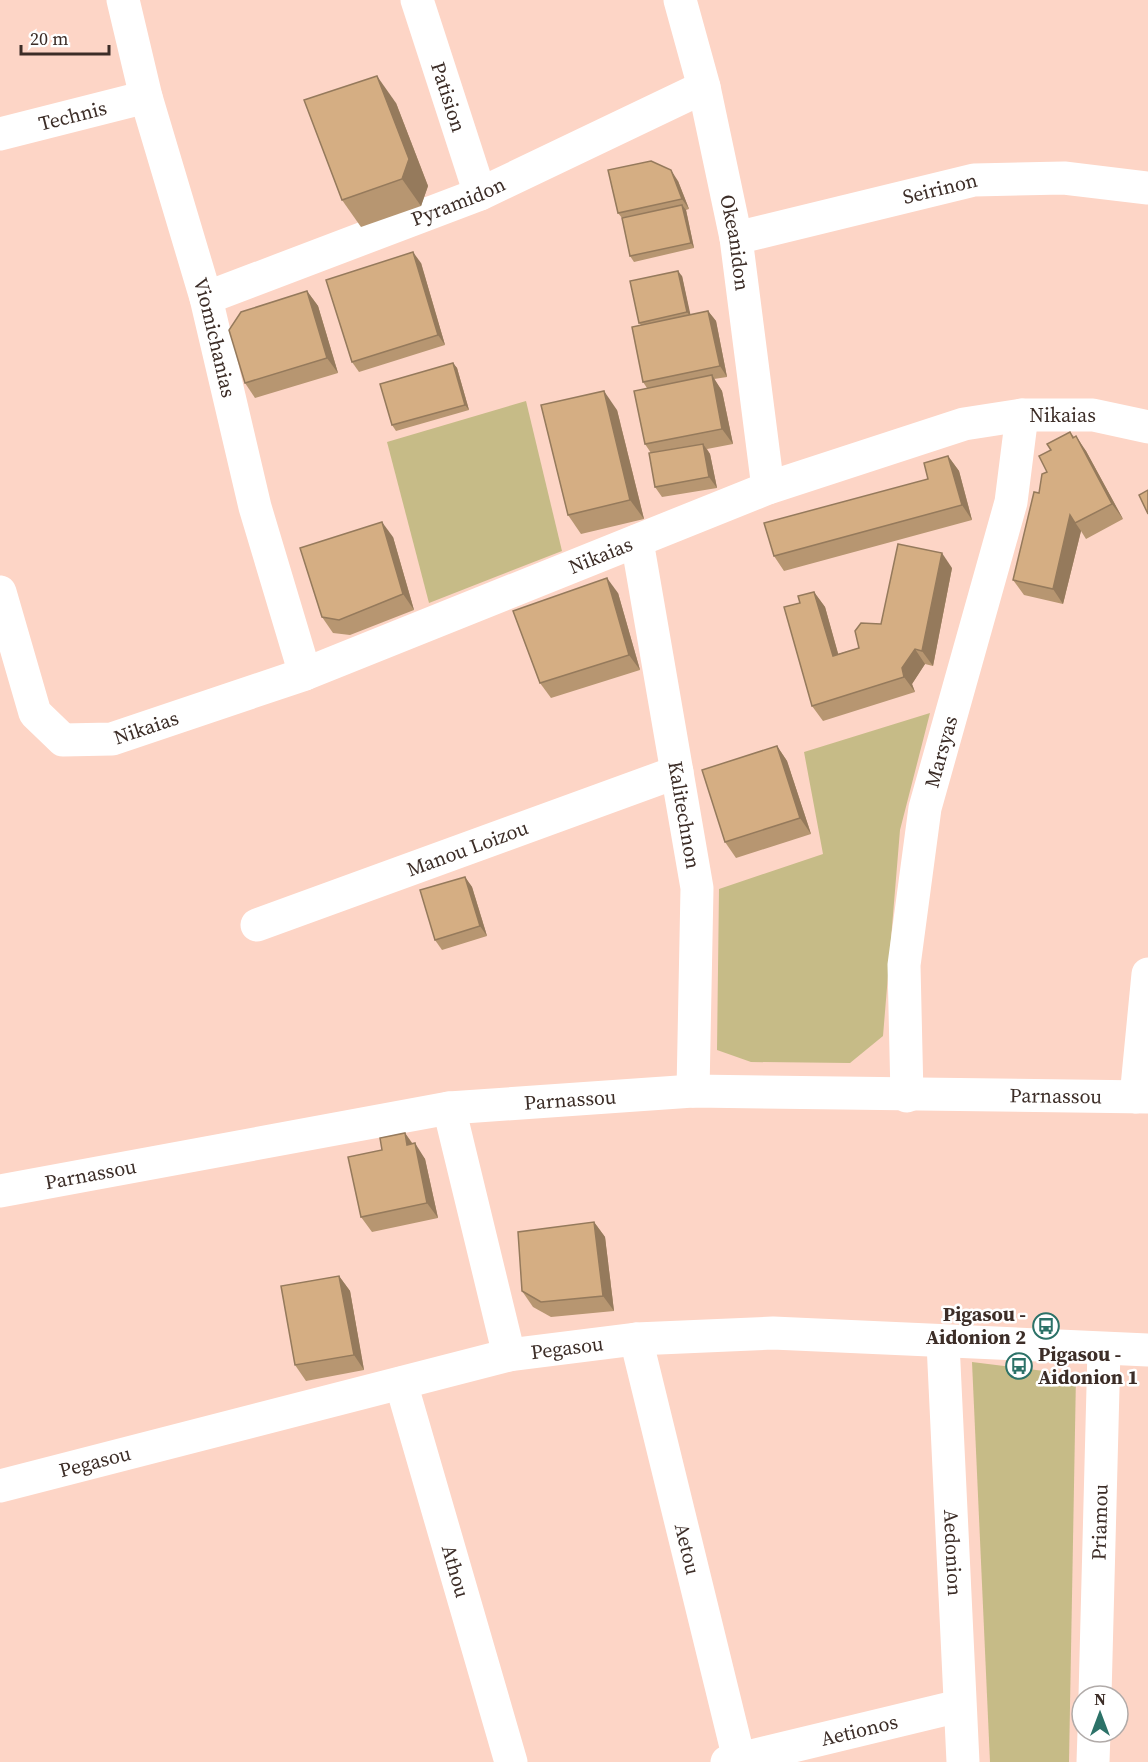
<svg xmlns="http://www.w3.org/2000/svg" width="1148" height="1762" font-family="'Source Serif 4',serif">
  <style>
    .green { fill: #c6bb87 }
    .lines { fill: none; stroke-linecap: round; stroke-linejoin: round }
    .minor { stroke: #fff; stroke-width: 33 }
    .tertiary { stroke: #fff; stroke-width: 33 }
    .wall { fill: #b79671 }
    .shaded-wall { fill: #957a5c }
    .building { fill: #d5ae83; stroke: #957a5c; stroke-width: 1.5 }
    .labels { text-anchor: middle; stroke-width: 5; stroke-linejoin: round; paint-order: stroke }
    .street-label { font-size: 20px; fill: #3c2d27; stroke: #fff }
    .poi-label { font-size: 20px; font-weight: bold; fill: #3c2d27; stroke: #fff; text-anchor: end }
  </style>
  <rect width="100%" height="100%" fill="#fdd5c6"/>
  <!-- green -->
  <g class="green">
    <path d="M526 401 562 551 429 603 387 442Z"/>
    <path d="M930 713 900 830 883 1036 850 1063 751 1062 717 1050 719 889 823 854 804 752Z"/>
    <path d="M972 1362 1076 1375 1069 1762H990Z"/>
  </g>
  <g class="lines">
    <!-- minor -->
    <g class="minor">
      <path id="s1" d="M123 0 146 97 206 298 255 507 305 674"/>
      <path id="s2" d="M417 0 480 194"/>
      <path id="s3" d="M680 0 704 87 736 238 768 488"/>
      <path id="s4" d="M0 134 146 97"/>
      <path id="s5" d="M736 238 974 180 1064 178 1148 188"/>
      <path id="s6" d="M206 298 480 194 704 87"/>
      <path id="s7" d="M637 541 697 888 693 1091"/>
      <path id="s8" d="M0 592 35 713 63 740 112 739 305 674 768 488 964 424 1022 415H1093L1148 427"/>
      <path id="s9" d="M257 925 677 772"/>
      <path id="s10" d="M907 1096 904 965 925 808 1011 502 1022 415"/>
      <path d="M1136 1097 1148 974"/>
      <path d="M449 1108 509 1355"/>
      <path id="s11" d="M0 1191 449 1108 693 1091 1148 1097"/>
      <path id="s12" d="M636 1339 739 1759"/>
      <path id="s13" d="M943 1343 963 1762"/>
      <path id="s14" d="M401 1383 511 1762"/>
      <path id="s15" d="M1095 1696 1104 1349"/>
      <path id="s16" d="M727 1762 959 1706"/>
      <path d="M1093 1762 1094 1732"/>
    </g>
    <!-- tertiary -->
    <path class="tertiary" id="s17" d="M0 1486 509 1355 636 1339 773 1333 1148 1350"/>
  </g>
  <!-- wall -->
  <g class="wall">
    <path d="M396 103 428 186 421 206 361 227 342 200Z"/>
    <path d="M678 181 689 209 686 210 694 248 634 262 630 256 622 218 618 213Z"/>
    <path d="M421 263 445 345 359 372 352 362Z"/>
    <path d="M682 276 690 315 708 311 716 321 727 377 714 379 722 391 733 444 707 449 710 454 717 488 662 497 655 487 651 453 645 444 647 388 643 382 641 325 639 323Z"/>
    <path d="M307 291 318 306 338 373 255 398 245 383Z"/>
    <path d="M453 363 457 368 469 410 396 431 392 425Z"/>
    <path d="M617 410 644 519 581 534 568 515Z"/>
    <path d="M1070 432 1086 451 1123 519 1086 539 1081 531 1063 604 1024 595 1013 580 1039 493 1047 472 1051 450Z"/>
    <path d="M948 456 959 471 972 520 784 571 774 556 928 479Z"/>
    <path d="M393 537 414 610 350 635 333 633 322 617Z"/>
    <path d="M952 568 933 666 925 664 912 684 915 692 823 721 812 706 814 592 825 607 838 654 859 648 881 624Z"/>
    <path d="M618 593 640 670 551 698 540 683Z"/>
    <path d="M777 746 787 761 811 834 736 858 725 842Z"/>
    <path d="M465 877 472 887 487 936 442 950 435 940Z"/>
    <path d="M405 1133 413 1144 425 1159 438 1218 372 1232 361 1217 382 1150Z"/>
    <path d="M594 1222 605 1237 614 1311 551 1317 533 1307 522 1291Z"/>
    <path d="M339 1276 350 1291 364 1370 306 1381 295 1365Z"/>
  </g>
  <!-- shaded-wall -->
  <g class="shaded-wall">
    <path d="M377 76 396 103 428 186 421 206 402 179Z"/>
    <path d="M671 170 678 181 689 209 682 199Z"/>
    <path d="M682 205 686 210 694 248 691 243Z"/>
    <path d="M413 252 421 263 445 345 438 335Z"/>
    <path d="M678 271 682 276 691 317 687 312Z"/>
    <path d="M307 291 318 306 338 373 327 358Z"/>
    <path d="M708 311 716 321 727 377 720 366Z"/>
    <path d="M453 363 457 368 469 410 465 405Z"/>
    <path d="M712 375 722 391 733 444 722 429Z"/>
    <path d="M604 391 617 410 644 519 630 500Z"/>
    <path d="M1076 436 1086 451 1123 519 1112 504Z"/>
    <path d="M703 444 710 454 717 488 709 477Z"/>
    <path d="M948 456 959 471 972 520 962 505Z"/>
    <path d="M1070 515 1081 531 1063 604 1053 589Z"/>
    <path d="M382 522 393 537 414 610 403 594Z"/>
    <path d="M942 553 952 568 933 666 922 651Z"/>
    <path d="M607 578 618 593 640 670 629 655Z"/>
    <path d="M814 592 825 607 843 671 833 656Z"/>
    <path d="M915 649 925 664 912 684 915 692 904 677 902 668Z"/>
    <path d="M777 746 787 761 811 834 800 818Z"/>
    <path d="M465 877 472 887 487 936 480 926Z"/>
    <path d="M405 1133 415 1148 407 1145Z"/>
    <path d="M415 1143 425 1159 438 1218 427 1203Z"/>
    <path d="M594 1222 605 1237 614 1311 603 1296Z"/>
    <path d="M339 1276 350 1291 364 1370 354 1355Z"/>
  </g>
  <!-- building -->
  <g class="building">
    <path d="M377 76 409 159 402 179 342 200 304 100Z"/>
    <path d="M651 161 671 170 682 199 618 213 608 170Z"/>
    <path d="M682 205 691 243 630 256 622 218Z"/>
    <path d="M413 252 438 335 352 362 326 280Z"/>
    <path d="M678 271 687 312 639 323 630 281Z"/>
    <path d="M307 291 327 358 245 383 229 330 241 312Z"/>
    <path d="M708 311 720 366 643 382 632 327Z"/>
    <path d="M453 363 465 405 392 425 380 384Z"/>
    <path d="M712 375 722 429 645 444 634 391Z"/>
    <path d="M604 391 630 500 568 515 541 405Z"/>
    <path d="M1070 432 1073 438 1076 436 1112 504 1075 523 1070 515 1053 589 1013 580 1034 492 1039 493 1042 474 1047 472 1039 456 1051 450 1047 444Z"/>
    <path d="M703 444 709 477 655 487 649 453Z"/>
    <path d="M948 456 962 505 774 556 764 523 928 479 924 463Z"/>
    <path d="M1148 490V514L1139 495Z"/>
    <path d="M382 522 403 594 339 620 322 617 300 548Z"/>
    <path d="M898 544 942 553 922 651 915 649 902 668 904 677 812 706 784 607 800 603 798 596 814 592 833 656 859 648 855 631 861 623 881 624Z"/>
    <path d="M607 578 629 655 540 683 513 611Z"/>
    <path d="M777 746 800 818 725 842 702 770Z"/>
    <path d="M465 877 480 926 435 940 420 890Z"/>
    <path d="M405 1133 407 1145 415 1143 427 1203 361 1217 348 1157 382 1150 380 1138Z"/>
    <path d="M594 1222 603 1296 541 1302 522 1291 518 1232Z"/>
    <path d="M339 1276 354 1355 295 1365 281 1286Z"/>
  </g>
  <!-- icons -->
  <defs>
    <g id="bus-ring" transform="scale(1.35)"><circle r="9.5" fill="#fff" stroke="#2c7268" stroke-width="1.5"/><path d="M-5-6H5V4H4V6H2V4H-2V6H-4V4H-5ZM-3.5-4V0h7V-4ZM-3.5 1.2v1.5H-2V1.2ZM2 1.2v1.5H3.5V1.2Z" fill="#2c7268"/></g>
  </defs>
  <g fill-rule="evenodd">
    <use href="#bus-ring" x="1046" y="1326"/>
    <use href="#bus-ring" x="1019" y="1366"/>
  </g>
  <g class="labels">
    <!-- street labels -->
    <g class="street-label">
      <text dy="7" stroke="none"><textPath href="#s2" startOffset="102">Patision</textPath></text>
      <text dy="7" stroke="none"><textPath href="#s4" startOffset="75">Technis</textPath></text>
      <text dy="7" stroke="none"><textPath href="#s5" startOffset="210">Seirinon</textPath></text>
      <text dy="7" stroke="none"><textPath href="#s6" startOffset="270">Pyramidon</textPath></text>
      <text dy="7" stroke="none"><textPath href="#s3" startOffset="249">Okeanidon</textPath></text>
      <text dy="7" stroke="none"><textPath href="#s1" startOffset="350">Viomichanias</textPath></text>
      <text dy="7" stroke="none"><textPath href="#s8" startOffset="1222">Nikaias</textPath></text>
      <text dy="7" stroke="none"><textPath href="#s8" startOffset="736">Nikaias</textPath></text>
      <text dy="7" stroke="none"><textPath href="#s8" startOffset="250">Nikaias</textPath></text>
      <text dy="7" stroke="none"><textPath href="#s10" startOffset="348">Marsyas</textPath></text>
      <text dy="7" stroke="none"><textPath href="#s7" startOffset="278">Kalitechnon</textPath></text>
      <text dy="7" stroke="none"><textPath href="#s9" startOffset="224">Manou Loizou</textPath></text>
      <text dy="7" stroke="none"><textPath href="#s11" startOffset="1064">Parnassou</textPath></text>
      <text dy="7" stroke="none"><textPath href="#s11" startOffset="578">Parnassou</textPath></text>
      <text dy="7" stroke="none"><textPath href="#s11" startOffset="92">Parnassou</textPath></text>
      <text dy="7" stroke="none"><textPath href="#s17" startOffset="584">Pegasou</textPath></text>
      <text dy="7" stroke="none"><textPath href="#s17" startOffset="98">Pegasou</textPath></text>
      <text dy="7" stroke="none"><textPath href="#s15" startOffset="174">Priamou</textPath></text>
      <text dy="7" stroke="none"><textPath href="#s12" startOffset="216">Aetou</textPath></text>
      <text dy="7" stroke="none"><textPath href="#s13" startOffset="210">Aedonion</textPath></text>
      <text dy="7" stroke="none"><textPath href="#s14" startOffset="196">Athou</textPath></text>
      <text dy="7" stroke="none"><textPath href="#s16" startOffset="136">Aetionos</textPath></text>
    </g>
    <!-- poi labels -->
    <g class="poi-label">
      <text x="1026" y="1321">Pigasou -<tspan x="1026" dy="23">Aidonion 2</tspan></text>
      <text x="1038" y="1361" text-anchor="start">Pigasou -<tspan x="1038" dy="23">Aidonion 1</tspan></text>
    </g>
  </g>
  <!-- north arrow -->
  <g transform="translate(1100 1714)"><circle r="28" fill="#ffffff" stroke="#b1aba9" stroke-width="1.5"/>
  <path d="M0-4.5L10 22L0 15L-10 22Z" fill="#2c7268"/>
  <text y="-9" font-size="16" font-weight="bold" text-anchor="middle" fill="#3c2d27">N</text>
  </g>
  <!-- scale -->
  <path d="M21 45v9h88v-9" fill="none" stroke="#3c2d27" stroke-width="3"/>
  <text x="30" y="45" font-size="18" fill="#3c2d27" stroke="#ffffff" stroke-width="4.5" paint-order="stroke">20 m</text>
</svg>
